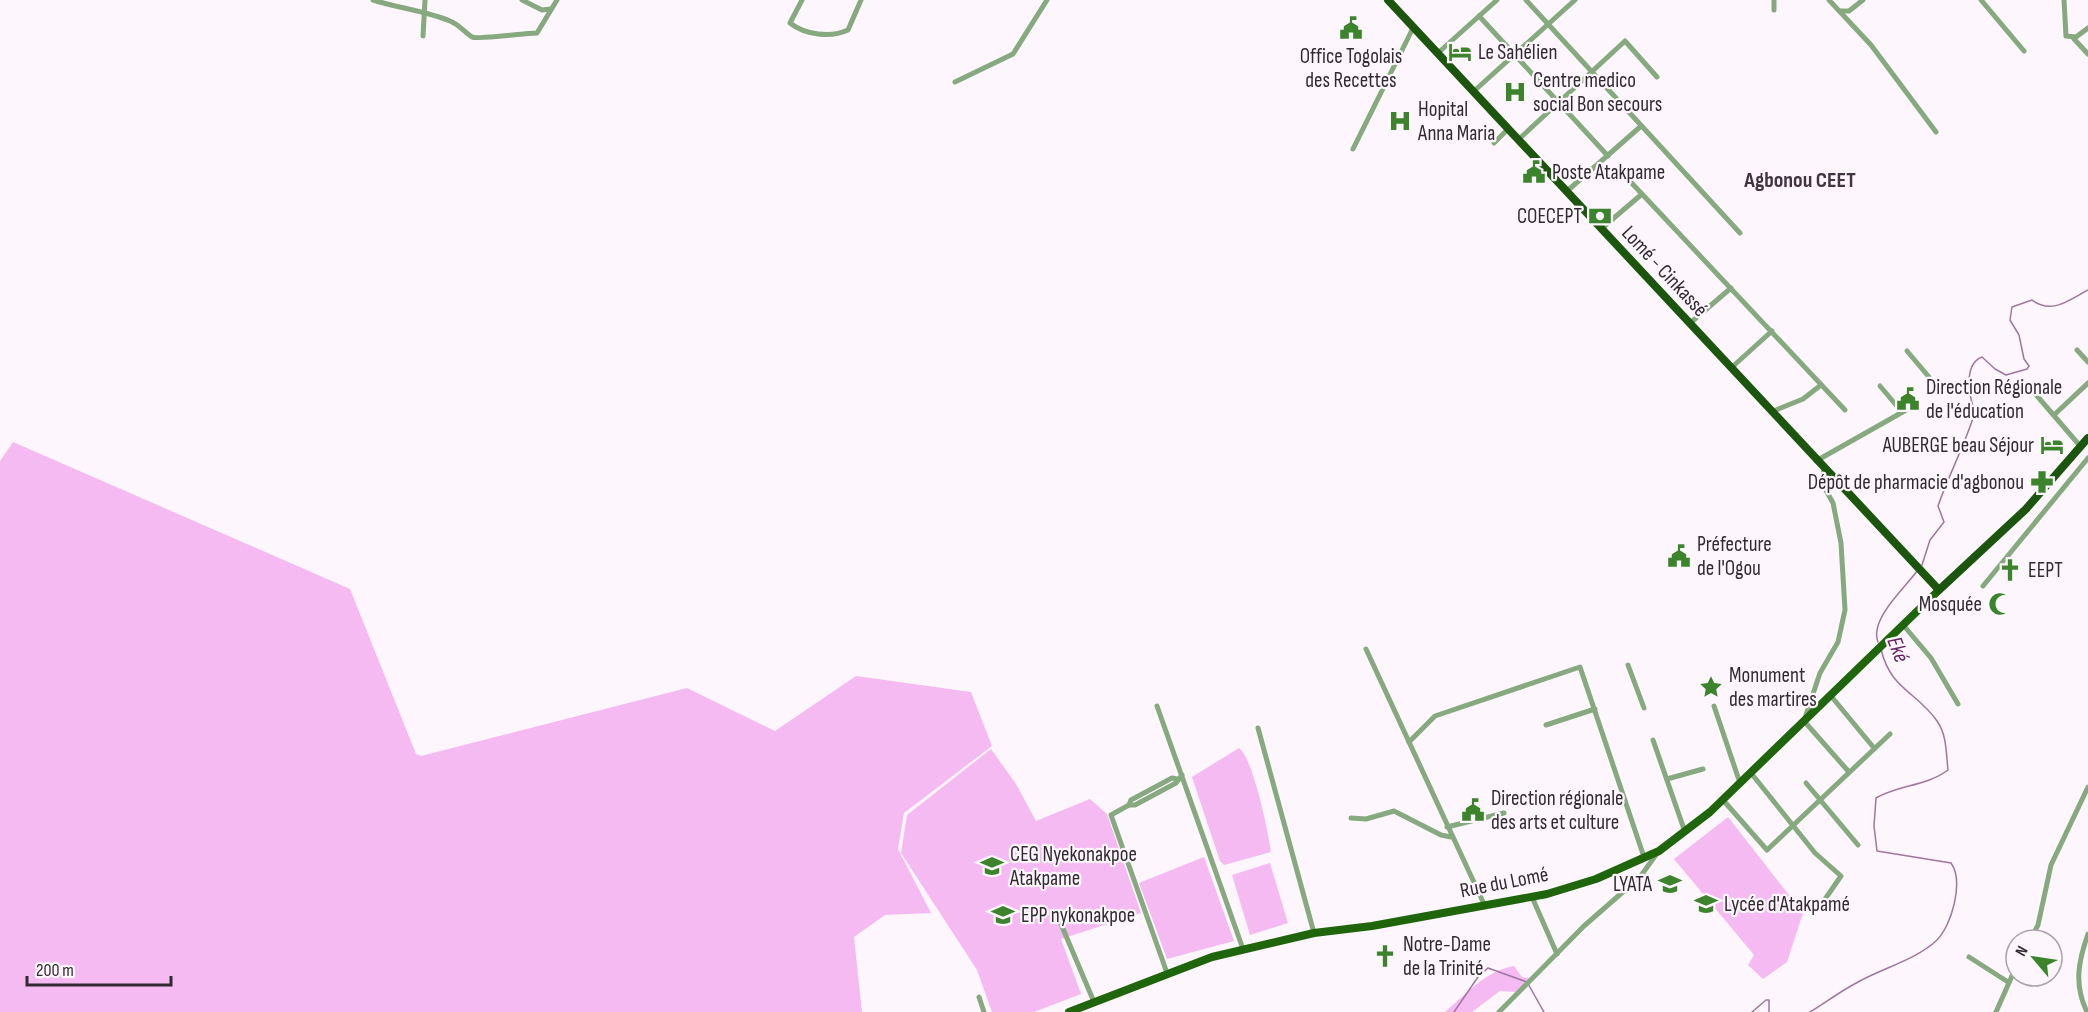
<svg xmlns="http://www.w3.org/2000/svg" width="2088" height="1012" font-family="'Sofia Sans Condensed',sans-serif">
  <style>
    .green { fill: #f6baf2 }
    .lines { fill: none; stroke-linecap: round; stroke-linejoin: round }
    .stream { stroke: #a0769e; stroke-width: 1.5 }
    .minor { stroke: #86a97f; stroke-width: 5 }
    .primary { stroke: #1f650c; stroke-width: 8 }
    .trunk { stroke: #1c560e; stroke-width: 8 }
    .labels { text-anchor: middle; stroke-width: 4.5; stroke-linejoin: round; paint-order: stroke }
    .poi-label { font-size: 21px; fill: #312b31; stroke: #fdf6fc; text-anchor: start }
    .street-label { font-size: 21px; fill: #312b31; stroke: #fdf6fc }
    .neighbourhood-label { font-size: 22px; font-weight: bold; fill: #413441; stroke: #fdf6fc }
    .water-label { font-size: 22px; font-style: italic; fill: #682367; stroke: #fdf6fc }
  </style>
  <rect width="100%" height="100%" fill="#fdf6fc"/>
  <!-- green -->
  <g class="green">
    <path d="M13 442 350 589 416 754 421 756 687 688 775 731 856 676 971 692 992 746 904 813 898 849 931 913 885 915 854 937 862 1012H0V461Z"/>
    <path d="M1239 748C1253 758 1268 831 1271 852L1224 865 1220 861 1192 777Z"/>
    <path d="M991 749 1016 784 1036 821 1090 799 1107 814 1141 913 1061 939 1081 994 1034 1012H992L977 970 901 853 907 815Z"/>
    <path d="M1728 817 1803 913 1787 962 1763 979 1748 965 1754 955 1674 859Z"/>
    <path d="M1204 857 1234 941 1167 959 1139 883Z"/>
    <path d="M1270 863 1288 923 1250 935 1232 875Z"/>
    <path d="M1514 966 1522 977 1530 978 1516 992 1500 991 1472 1012H1445C1466 994 1487 970 1514 966Z"/>
  </g>
  <g class="lines">
    <!-- stream -->
    <g class="stream">
      <path d="M1922 565 1930 540 1944 522 1938 506C1949 474 1965 445 1975 412 1969 397 1963 364 1982 357L1995 369 2006 375 2027 369 2029 366 2024 359 2019 335 2010 320 2012 307 2032 300C2052 315 2069 300 2088 290"/>
      <path d="M1878 642C1869 619 1906 587 1917 571"/>
      <path d="M1454 1012 1478 977 1488 968 1527 982 1544 1012"/>
      <path d="M1752 1012 1766 1000H1769V1012"/>
      <path d="M1810 1012C1826 1002 1841 991 1858 982 1883 968 1915 960 1936 941 1952 926 1964 881 1951 863L1877 851 1874 826 1876 798C1898 785 1927 786 1948 770 1946 753 1947 735 1937 721 1917 692 1890 689 1881 649"/>
    </g>
    <!-- minor -->
    <g class="minor">
      <path d="M373 0C398 8 426 11 450 21 460 25 465 33 472 37 477 40 525 33 537 33L557 0"/>
      <path d="M522 0 542 10 551 9"/>
      <path d="M802 0 790 23C805 35 831 38 848 30L861 0"/>
      <path d="M1526 0 1740 233"/>
      <path d="M1829 0 1871 45 1936 132"/>
      <path d="M1981 0 2024 51"/>
      <path d="M2064 0 2066 36 2076 37 2088 28"/>
      <path d="M1774 10V0"/>
      <path d="M1840 11H1849L1863 0"/>
      <path d="M1479 16 1608 156"/>
      <path d="M423 36 425 0"/>
      <path d="M2074 39 2088 54"/>
      <path d="M1438 53 1497 0"/>
      <path d="M955 82 1013 54 1047 0"/>
      <path d="M1473 92 1575 0"/>
      <path d="M1518 140 1625 41 1657 77"/>
      <path d="M1494 143 1508 129"/>
      <path d="M1353 149 1414 26"/>
      <path d="M1626 177 1845 410"/>
      <path d="M1566 192 1640 127"/>
      <path d="M1601 229 1642 194"/>
      <path d="M1689 324 1731 288"/>
      <path d="M2077 350 2088 362"/>
      <path d="M1907 351 1929 377"/>
      <path d="M1731 368 1772 331"/>
      <path d="M1880 386 1902 412"/>
      <path d="M2031 389 2081 447"/>
      <path d="M1771 412 1803 399 1821 385"/>
      <path d="M2054 415 2088 383"/>
      <path d="M1816 461 1908 409"/>
      <path d="M1824 469 1822 483 1833 503 1841 543 1845 610 1838 642 1820 673 1804 721 1849 772"/>
      <path d="M1983 586 2088 458"/>
      <path d="M1904 626 1931 658 1958 704"/>
      <path d="M1366 649 1484 904"/>
      <path d="M1628 665 1644 708"/>
      <path d="M1831 696 1874 748"/>
      <path d="M1157 706 1243 949"/>
      <path d="M1714 706 1740 783"/>
      <path d="M1546 725 1595 709"/>
      <path d="M1258 728 1314 933"/>
      <path d="M1653 740 1685 832"/>
      <path d="M1409 742 1435 716 1580 667 1644 857"/>
      <path d="M1751 773 1815 853 1841 876 1821 905"/>
      <path d="M1667 779 1703 769"/>
      <path d="M1806 783 1858 845"/>
      <path d="M1723 800 1767 850 1890 734"/>
      <path d="M1129 805 1131 800 1172 778 1177 779"/>
      <path d="M1351 818 1366 819 1394 811 1441 835 1451 837"/>
      <path d="M1447 827 1504 813"/>
      <path d="M1532 897 1557 954"/>
      <path d="M1058 917 1094 1002"/>
      <path d="M2030 940 2038 925 2051 865 2088 787"/>
      <path d="M1969 957 2008 982"/>
      <path d="M1167 973 1111 815 1129 805H1135L1176 783 1182 775"/>
      <path d="M979 997 984 1012"/>
      <path d="M1499 1012 1584 926 1640 877 1658 852"/>
      <path d="M1996 1012 2016 967"/>
      <path d="M2087 1012C2074 985 2078 962 2088 934"/>
    </g>
    <!-- primary -->
    <path class="primary" d="M1069 1012 1212 957 1314 933 1372 926 1547 894 1596 879 1659 851 1710 812 1939 590"/>
    <!-- trunk -->
    <path class="trunk" d="M1388 0 1939 590 2026 509 2088 438"/>
  </g>
  <!-- icons -->
  <defs>
    <g id="civic-bare" transform="scale(1.8)"><path d="M-.6-6.5H3V-4.5H.6V-3L4-1V1h2V6H-6V1h2V-1L-.6-3ZM-1.2 2.5V6h2.4V2.5Z" fill="#3b842c" stroke="#fdf6fc" stroke-width="2.5" paint-order="stroke"/></g>
    <g id="hotel-bare" transform="scale(1.8)"><path d="M-6-4.5h1.5V1H6V5H4.5V3h-9V5H-6ZM-4 0a1.8 1.8 0 1 1 3.6 0ZM.5 0V-2.5h3Q6-2.5 6 0Z" fill="#3b842c" stroke="#fdf6fc" stroke-width="2.5" paint-order="stroke"/></g>
    <g id="hospital-bare" transform="scale(1.8)"><path d="M-5-5h3v3.5h4V-5h3V5h-3V1.5h-4V5h-3Z" fill="#3b842c" stroke="#fdf6fc" stroke-width="2.5" paint-order="stroke"/></g>
    <g id="bank-bare" transform="scale(1.8)"><path d="M-6-4H6V4H-6ZM0-2.3a2.3 2.3 0 1 0 0 4.6a2.3 2.3 0 1 0 0-4.6Z" fill="#3b842c" stroke="#fdf6fc" stroke-width="2.5" paint-order="stroke"/></g>
    <g id="pharmacy-bare" transform="scale(1.8)"><path d="M-2-6h4v4h4v4h-4v4h-4v-4h-4v-4h4Z" fill="#3b842c" stroke="#fdf6fc" stroke-width="2.5" paint-order="stroke"/></g>
    <g id="church-bare" transform="scale(1.8)"><path d="M-1.2-6h2.4v3.5h3.3v2.4h-3.3V6h-2.4V-.1h-3.3v-2.4h3.3Z" fill="#3b842c" stroke="#fdf6fc" stroke-width="2.5" paint-order="stroke"/></g>
    <g id="mosque-bare" transform="scale(1.8)"><path d="M3.5-4.9A6 6 0 1 0 3.5 4.9A5 5 0 1 1 3.5-4.9Z" fill="#3b842c" stroke="#fdf6fc" stroke-width="2.5" paint-order="stroke"/></g>
    <g id="sight-bare" transform="scale(1.8)"><path d="M0-6L1.8-2.2L6-1.7L2.9 1.2L3.7 5.4L0 3.3L-3.7 5.4L-2.9 1.2L-6-1.7L-1.8-2.2Z" fill="#3b842c" stroke="#fdf6fc" stroke-width="2.5" paint-order="stroke"/></g>
    <g id="school-bare" transform="scale(1.8)"><path d="M0-5L7-2L0 1L-7-2ZM-4 1L0 2.5L4 1V4Q0 6-4 4Z" fill="#3b842c" stroke="#fdf6fc" stroke-width="2.5" paint-order="stroke"/></g>
  </defs>
  <g fill-rule="evenodd">
    <use href="#civic-bare" x="1351" y="28"/>
    <use href="#hotel-bare" x="1460" y="52"/>
    <use href="#hospital-bare" x="1515" y="92"/>
    <use href="#hospital-bare" x="1400" y="121"/>
    <use href="#civic-bare" x="1534" y="172"/>
    <use href="#bank-bare" x="1600" y="216"/>
    <use href="#civic-bare" x="1908" y="399"/>
    <use href="#hotel-bare" x="2052" y="445"/>
    <use href="#pharmacy-bare" x="2042" y="482"/>
    <use href="#civic-bare" x="1679" y="556"/>
    <use href="#church-bare" x="2010" y="570"/>
    <use href="#mosque-bare" x="2000" y="604"/>
    <use href="#sight-bare" x="1711" y="687"/>
    <use href="#civic-bare" x="1473" y="810"/>
    <use href="#school-bare" x="992" y="866"/>
    <use href="#school-bare" x="1670" y="884"/>
    <use href="#school-bare" x="1706" y="904"/>
    <use href="#school-bare" x="1003" y="915"/>
    <use href="#church-bare" x="1385" y="956"/>
  </g>
  <g class="labels">
    <!-- poi labels -->
    <g class="poi-label">
      <text x="1478" y="59">Le Sahélien</text>
      <text x="1351" y="63" text-anchor="middle">Office Togolais<tspan x="1351" dy="24">des Recettes</tspan></text>
      <text x="1533" y="87">Centre medico<tspan x="1533" dy="24">social Bon secours</tspan></text>
      <text x="1418" y="116">Hopital<tspan x="1418" dy="24">Anna Maria</tspan></text>
      <text x="1552" y="179">Poste Atakpame</text>
      <text x="1582" y="223" text-anchor="end">COECEPT</text>
      <text x="1926" y="394">Direction Régionale<tspan x="1926" dy="24">de l'éducation</tspan></text>
      <text x="2034" y="452" text-anchor="end">AUBERGE beau Séjour</text>
      <text x="2024" y="489" text-anchor="end">Dépôt de pharmacie d'agbonou</text>
      <text x="1697" y="551">Préfecture<tspan x="1697" dy="24">de l'Ogou</tspan></text>
      <text x="2028" y="577">EEPT</text>
      <text x="1982" y="611" text-anchor="end">Mosquée</text>
      <text x="1729" y="682">Monument<tspan x="1729" dy="24">des martires</tspan></text>
      <text x="1491" y="805">Direction régionale<tspan x="1491" dy="24">des arts et culture</tspan></text>
      <text x="1010" y="861">CEG Nyekonakpoe<tspan x="1010" dy="24">Atakpame</tspan></text>
      <text x="1652" y="891" text-anchor="end">LYATA</text>
      <text x="1724" y="911">Lycée d'Atakpamé</text>
      <text x="1021" y="922">EPP nykonakpoe</text>
      <text x="1403" y="951">Notre-Dame<tspan x="1403" dy="24">de la Trinité</tspan></text>
    </g>
    <!-- street labels -->
    <g class="street-label">
      <text transform="translate(1665 271) rotate(47)" y="7">Lomé - Cinkassé</text>
      <text transform="translate(1504 882) rotate(-11)" y="7">Rue du Lomé</text>
    </g>
    <!-- neighbourhood labels -->
    <g class="neighbourhood-label">
      <text x="1800" y="187">Agbonou CEET</text>
    </g>
    <!-- water labels -->
    <g class="water-label">
      <text transform="translate(1899 649) rotate(69)" y="8">Eké</text>
    </g>
  </g>
  <!-- north arrow -->
  <g transform="translate(2034 958) rotate(299)"><circle r="28" fill="#fdf6fc" stroke="#aba5ab" stroke-width="1.5"/>
  <path d="M0-4.5L10 22L0 15L-10 22Z" fill="#3b842c"/>
  <text y="-9" font-size="16" font-weight="bold" text-anchor="middle" fill="#312b31">N</text>
  </g>
  <!-- scale -->
  <path d="M27 976v9h144v-9" fill="none" stroke="#312b31" stroke-width="3"/>
  <text x="36" y="976" font-size="18" fill="#312b31" stroke="#fdf6fc" stroke-width="4.5" paint-order="stroke">200 m</text>
</svg>
